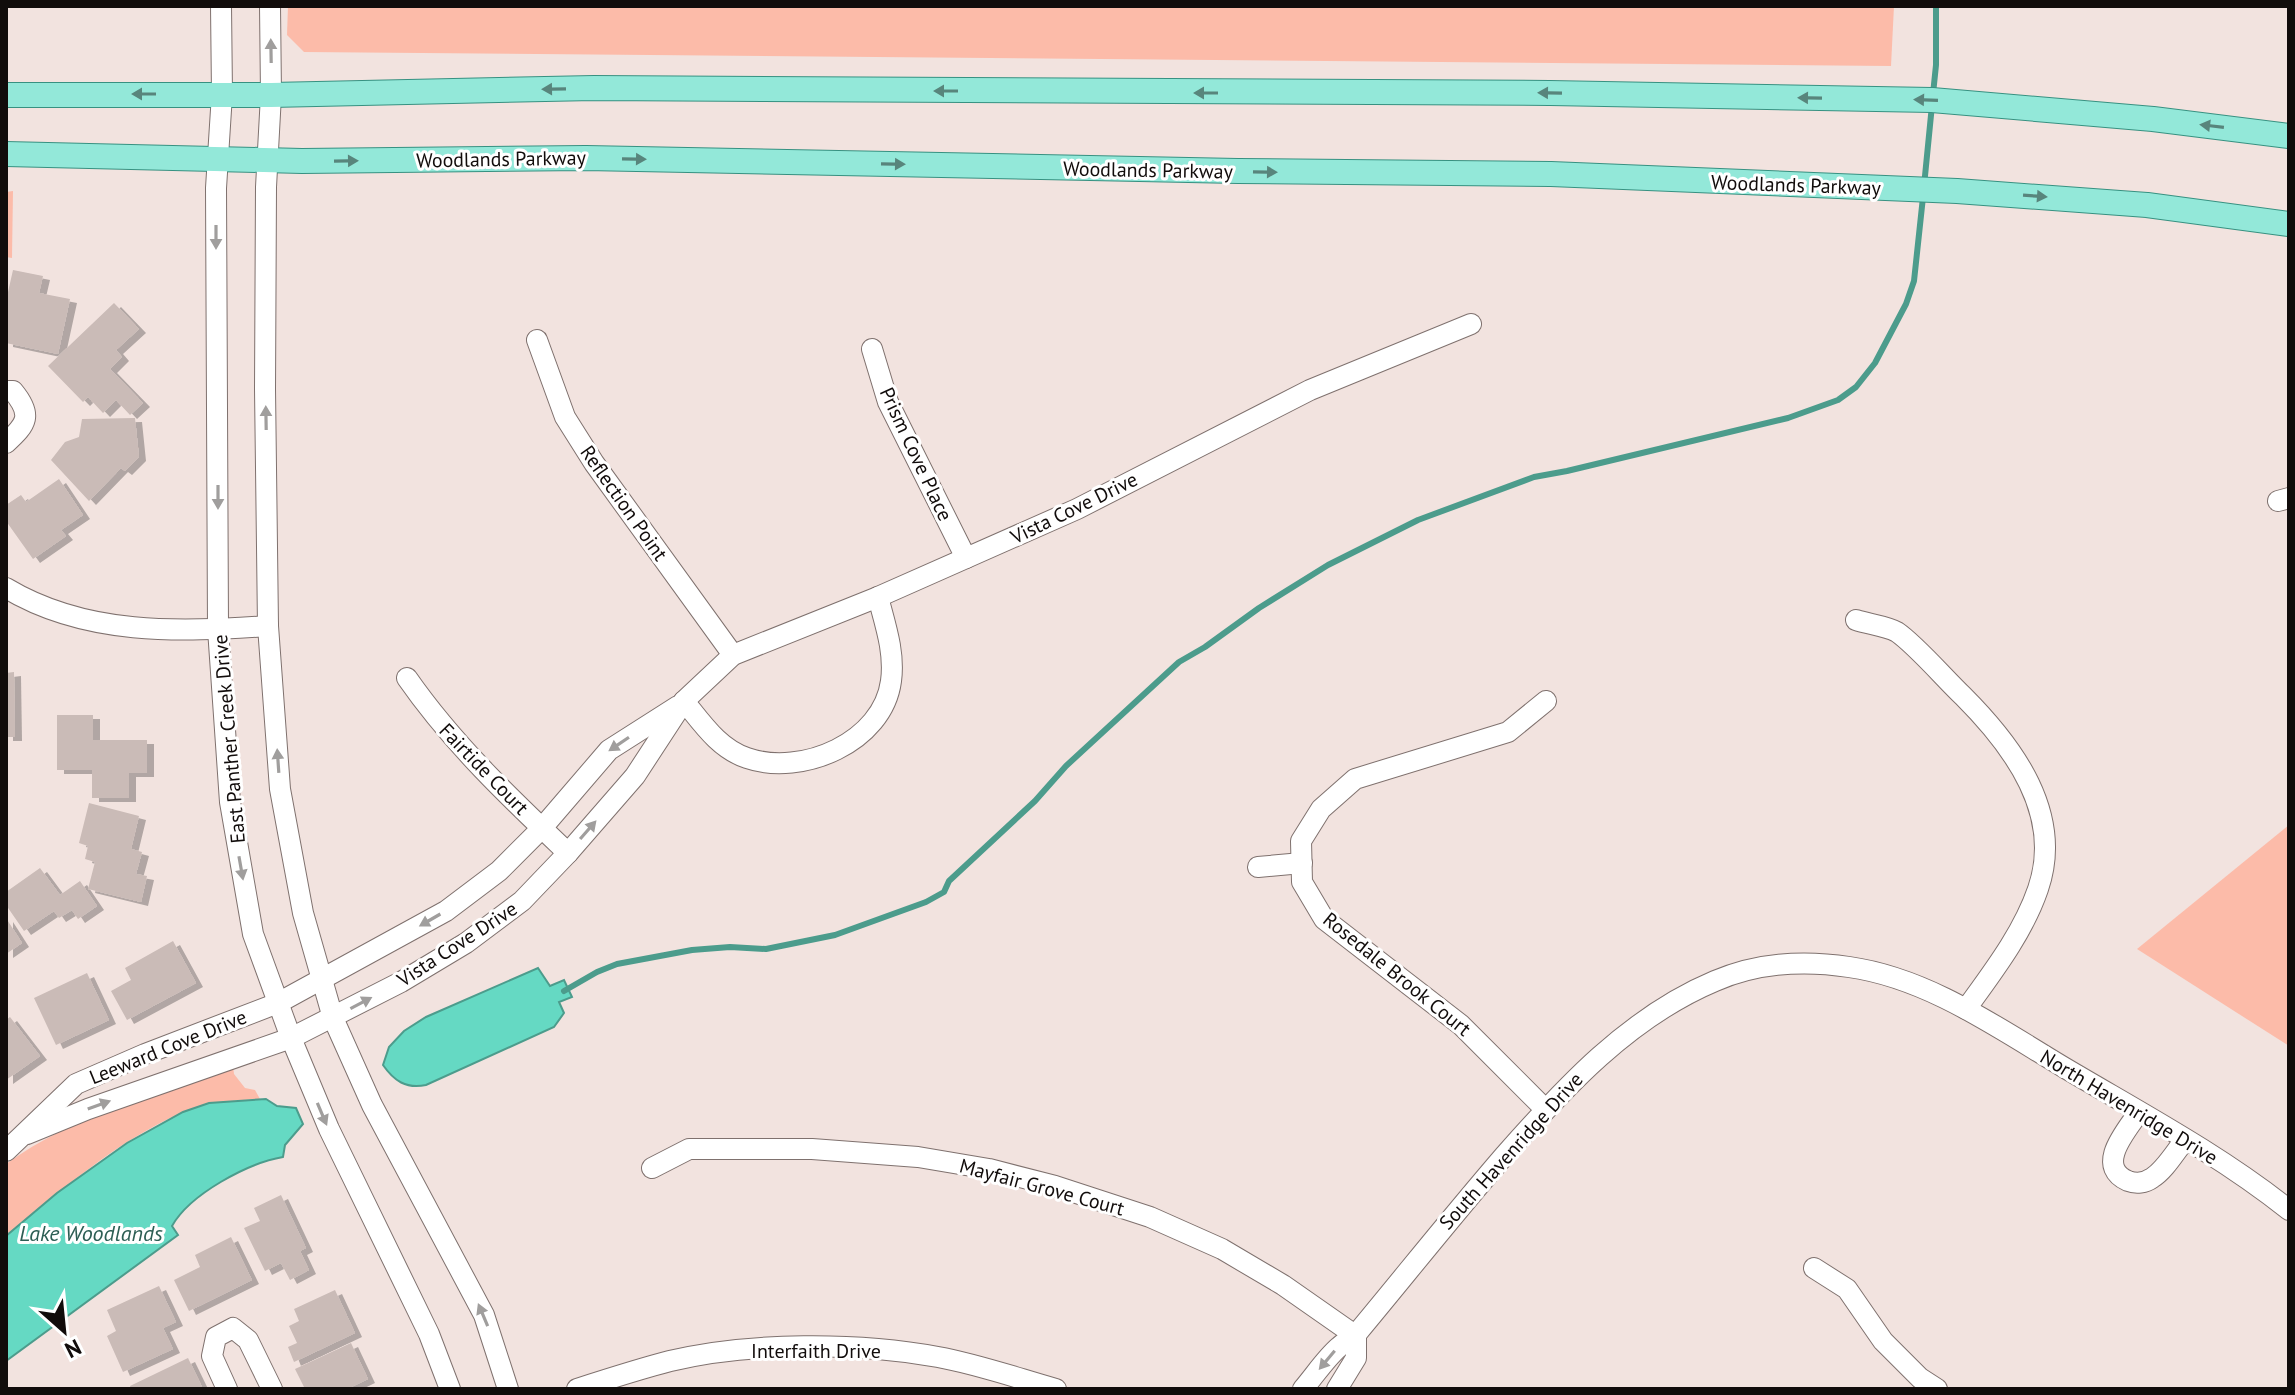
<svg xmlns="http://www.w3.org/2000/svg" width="2295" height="1395" font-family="'PT Sans',sans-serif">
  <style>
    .green { fill: #fcbba9 }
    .water { fill: #65d9c3; stroke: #4c9c8c; stroke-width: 2 }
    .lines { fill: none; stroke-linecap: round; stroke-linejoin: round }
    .stream { stroke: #4c9c8c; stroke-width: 6 }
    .building { fill: #cabbb7; filter: url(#shadow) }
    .minor-casing { stroke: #7f716e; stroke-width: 22 }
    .major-casing { stroke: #379181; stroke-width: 26 }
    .minor { stroke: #fff; stroke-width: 20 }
    .major { stroke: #93e8d9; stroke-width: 24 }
    .oneway { fill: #a09e9d }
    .oneway2 { fill: #58857c }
    .labels { text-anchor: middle; stroke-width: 6; stroke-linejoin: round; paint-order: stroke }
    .street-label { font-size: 20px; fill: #110c0b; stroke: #fff }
    .water-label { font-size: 22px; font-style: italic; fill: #2d5e54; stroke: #fff }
  </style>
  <defs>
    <filter id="shadow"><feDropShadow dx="7" dy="4" stdDeviation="0" flood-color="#0004"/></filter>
  </defs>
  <rect width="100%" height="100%" fill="#f2e3df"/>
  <!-- green -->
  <g class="green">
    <path d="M288 6H1894L1891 66 304 52 287 35Z"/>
    <path d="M13 191 12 258 6 257V192Z"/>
    <path d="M2289 825V1046L2137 949Z"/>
    <path d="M233 1066 234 1074 245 1088 255 1090 260 1099C235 1100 205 1103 181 1113 117 1141 60 1191 6 1236V1164C74 1115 155 1094 233 1066Z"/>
  </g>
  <!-- water -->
  <g class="water">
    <path d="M538 968 550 986 564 980 572 997 559 1002 564 1013 554 1027 426 1085C406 1089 394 1081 383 1065L389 1047 404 1031 426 1017Z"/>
    <path d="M266 1099 277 1106 296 1108 303 1124 285 1145 283 1157C248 1163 190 1194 172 1226L178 1235 6 1361V1236L57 1193 127 1143 183 1112 209 1103Z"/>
  </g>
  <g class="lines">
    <!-- stream -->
    <g class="stream">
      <path d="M1933 94 1936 65V6"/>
      <path d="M1924 186 1932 105"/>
      <path d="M564 991 597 972 617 964 692 950 730 947 766 949 835 935 926 902 944 892 949 881 1035 801 1066 766 1179 662 1205 647 1259 608 1328 565 1418 520 1534 477 1567 471 1788 418 1838 400 1856 387 1875 363 1906 304 1914 281 1923 197"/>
    </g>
  </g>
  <!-- building -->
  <g class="building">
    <path d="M13 270 43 276 39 293 70 299 58 354 6 343V301Z"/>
    <path d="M114 303 139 329 116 350 122 357 110 369 143 403 130 415 116 400 103 413 88 397 83 402 48 366Z"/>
    <path d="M135 418 139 457 125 471 121 468 89 501 51 460 65 442 79 437 82 419Z"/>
    <path d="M59 479 83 515 61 530 66 536 33 559 6 521V505L21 495 26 502Z"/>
    <path d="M14 672 15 737H6V673Z"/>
    <path d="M57 715H93V740H147V773H129V798H92V770H57Z"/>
    <path d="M89 803 139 816 131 849 142 852 136 874 147 876 141 902 88 889 95 862 85 859 88 846 79 843Z"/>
    <path d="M40 868 60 895 80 881 97 906 78 919 72 910 59 918 54 911 24 931 6 905V892Z"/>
    <path d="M6 918 22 943 6 954Z"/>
    <path d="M173 941 196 983 127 1020 111 991 131 980 125 968Z"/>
    <path d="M87 973 109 1020 56 1045 34 998Z"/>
    <path d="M10 1017 40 1056 6 1080V1020Z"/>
    <path d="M281 1195 306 1248 300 1251 309 1270 290 1280 281 1263 265 1271 244 1228 260 1221 254 1208Z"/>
    <path d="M231 1237 252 1280 189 1311 174 1280 200 1267 195 1255Z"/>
    <path d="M159 1286 176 1322 163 1328 173 1349 123 1372 107 1336 116 1331 107 1310Z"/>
    <path d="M335 1290 355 1333 294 1362 288 1347 297 1343 289 1326 299 1321 294 1309Z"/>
    <path d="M351 1343 368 1379 347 1389H305L295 1369Z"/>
    <path d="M188 1358 203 1389H131L130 1386Z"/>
  </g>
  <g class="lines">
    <!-- minor casing -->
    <g class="minor-casing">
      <g id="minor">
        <path d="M221 6 222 94 216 188 218 629 230 802 253 934 291 1038 329 1129 429 1334 450 1389"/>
        <path d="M270 6 271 95 266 187 265 389 268 626 280 789 303 913 333 1018 372 1105 484 1315 508 1389"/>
        <path d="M537 340 565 417 594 463 733 655"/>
        <path d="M872 349 888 402 966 558"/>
        <path d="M6 391H13C33 415 27 424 6 443"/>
        <path d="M2278 501 2289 498"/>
        <path d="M6 588C86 636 179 632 268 626"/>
        <path d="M1856 620C1868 624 1887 626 1897 632 1916 645 1945 679 1963 696 2013 746 2064 814 2038 889 2023 933 1992 973 1966 1009"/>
        <path d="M407 678C453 744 510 798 568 853"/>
        <path d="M684 701C702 723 719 749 747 758 802 777 883 742 891 681 895 652 885 624 878 597"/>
        <path d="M1258 867 1302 863"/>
        <path d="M1545 1109 1461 1025 1324 919 1302 882 1301 841 1321 809 1355 779 1508 732 1546 701"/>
        <path d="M2139 1112C2127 1130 2094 1166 2128 1181 2136 1184 2145 1183 2152 1178 2165 1170 2175 1152 2185 1140"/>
        <path d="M27 1134 88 1109 291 1038 401 982 466 943 522 901 568 853 635 776 684 701 733 655 878 597 1077 509 1310 390 1471 324"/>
        <path d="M6 1151 76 1084 145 1054 278 1003 446 911 499 871 542 828 609 750 678 706"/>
        <path d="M652 1168 689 1149H812L918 1157 989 1169 1055 1186 1150 1217 1222 1249 1283 1285 1356 1336"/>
        <path d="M1814 1268 1847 1289 1883 1341 1920 1378 1937 1389"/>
        <path d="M227 1389 212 1356 216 1337 233 1328 248 1340 272 1389"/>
        <path d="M577 1389C608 1379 639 1369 670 1361 749 1342 858 1342 938 1357 977 1364 1017 1378 1056 1389"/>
        <path d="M1303 1389C1315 1375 1326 1358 1339 1347 1345 1341 1353 1338 1358 1332 1407 1273 1454 1214 1504 1156 1564 1088 1629 1017 1715 981 1757 963 1804 960 1849 967 1928 978 1998 1028 2065 1068 2141 1113 2220 1155 2289 1210"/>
        <path d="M1337 1389 1356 1358V1336"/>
      </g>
    </g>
    <!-- major casing -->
    <g class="major-casing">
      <g id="major">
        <path d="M6 95H271L594 88 1550 93 1932 100 2153 119 2289 136"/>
        <path d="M6 154 302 161 586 158 1238 171 1551 174 1957 191 2147 205 2289 224"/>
      </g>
    </g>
    <!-- minor -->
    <use href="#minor" class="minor"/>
    <!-- major -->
    <use href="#major" class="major"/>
  </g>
  <!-- one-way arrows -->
  <defs><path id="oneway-solid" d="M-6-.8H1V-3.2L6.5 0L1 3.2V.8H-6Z" transform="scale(2)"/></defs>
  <g class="oneway">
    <use href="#oneway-solid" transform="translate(271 51) rotate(-91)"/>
    <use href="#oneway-solid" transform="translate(216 237) rotate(90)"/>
    <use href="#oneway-solid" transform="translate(266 418) rotate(-91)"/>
    <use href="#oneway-solid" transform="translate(218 497) rotate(90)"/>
    <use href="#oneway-solid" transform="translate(619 744) rotate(146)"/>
    <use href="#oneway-solid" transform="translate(278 761) rotate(-94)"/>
    <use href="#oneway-solid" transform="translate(588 830) rotate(-49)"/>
    <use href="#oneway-solid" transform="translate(241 868) rotate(80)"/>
    <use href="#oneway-solid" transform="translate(430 920) rotate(150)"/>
    <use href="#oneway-solid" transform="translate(361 1003) rotate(-28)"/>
    <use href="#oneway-solid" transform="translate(99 1105) rotate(-20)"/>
    <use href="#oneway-solid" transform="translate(322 1114) rotate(67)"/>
    <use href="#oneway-solid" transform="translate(483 1315) rotate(-113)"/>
    <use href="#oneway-solid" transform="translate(1327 1360) rotate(130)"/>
  </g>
  <g class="oneway2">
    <use href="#oneway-solid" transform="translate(554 89) rotate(179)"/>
    <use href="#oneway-solid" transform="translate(946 91) rotate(-180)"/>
    <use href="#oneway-solid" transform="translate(1206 93) rotate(-180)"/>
    <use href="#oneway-solid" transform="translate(1550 93) rotate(-179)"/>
    <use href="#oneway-solid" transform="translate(144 94) rotate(180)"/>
    <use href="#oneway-solid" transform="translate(1810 98) rotate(-179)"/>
    <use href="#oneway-solid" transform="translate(1926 100) rotate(-178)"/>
    <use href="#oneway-solid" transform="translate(2212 126) rotate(-173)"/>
    <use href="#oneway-solid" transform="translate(634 159) rotate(1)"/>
    <use href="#oneway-solid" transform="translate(346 161) rotate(-1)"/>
    <use href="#oneway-solid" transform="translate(893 164) rotate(1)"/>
    <use href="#oneway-solid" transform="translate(1265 172) rotate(1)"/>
    <use href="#oneway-solid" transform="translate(2035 196) rotate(4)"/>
  </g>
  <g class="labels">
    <!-- street labels -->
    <g class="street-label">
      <text transform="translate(501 159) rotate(-1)" y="7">Woodlands Parkway</text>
      <text transform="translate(1148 170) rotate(1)" y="7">Woodlands Parkway</text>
      <text transform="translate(1796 185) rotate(2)" y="7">Woodlands Parkway</text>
      <text transform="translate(916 454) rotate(65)" y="7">Prism Cove Place</text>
      <text transform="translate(624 503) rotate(55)" y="7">Reflection Point</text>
      <text transform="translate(1074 508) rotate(-26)" y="7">Vista Cove Drive</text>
      <text transform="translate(229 739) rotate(-95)" y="7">East Panther Creek Drive</text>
      <text transform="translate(484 769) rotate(46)" y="7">Fairtide Court</text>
      <text transform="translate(457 944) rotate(-33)" y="7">Vista Cove Drive</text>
      <text transform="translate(1397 974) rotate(39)" y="7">Rosedale Brook Court</text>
      <text transform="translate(168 1047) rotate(-22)" y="7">Leeward Cove Drive</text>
      <text transform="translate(2129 1107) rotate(31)" y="7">North Havenridge Drive</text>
      <text transform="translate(1511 1151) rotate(-48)" y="7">South Havenridge Drive</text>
      <text transform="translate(1042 1187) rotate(15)" y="7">Mayfair Grove Court</text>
      <text x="816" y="1358">Interfaith Drive</text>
    </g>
    <!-- water labels -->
    <g class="water-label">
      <text x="91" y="1241">Lake Woodlands</text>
    </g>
  </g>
  <!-- border -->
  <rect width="2295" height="1395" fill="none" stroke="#110c0b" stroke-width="16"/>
  <!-- north arrow -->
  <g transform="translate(64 1331) rotate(153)" stroke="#ffffff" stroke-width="6" paint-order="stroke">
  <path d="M0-6L14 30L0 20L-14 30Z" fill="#110c0b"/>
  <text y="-12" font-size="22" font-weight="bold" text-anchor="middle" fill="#110c0b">N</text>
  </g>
</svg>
